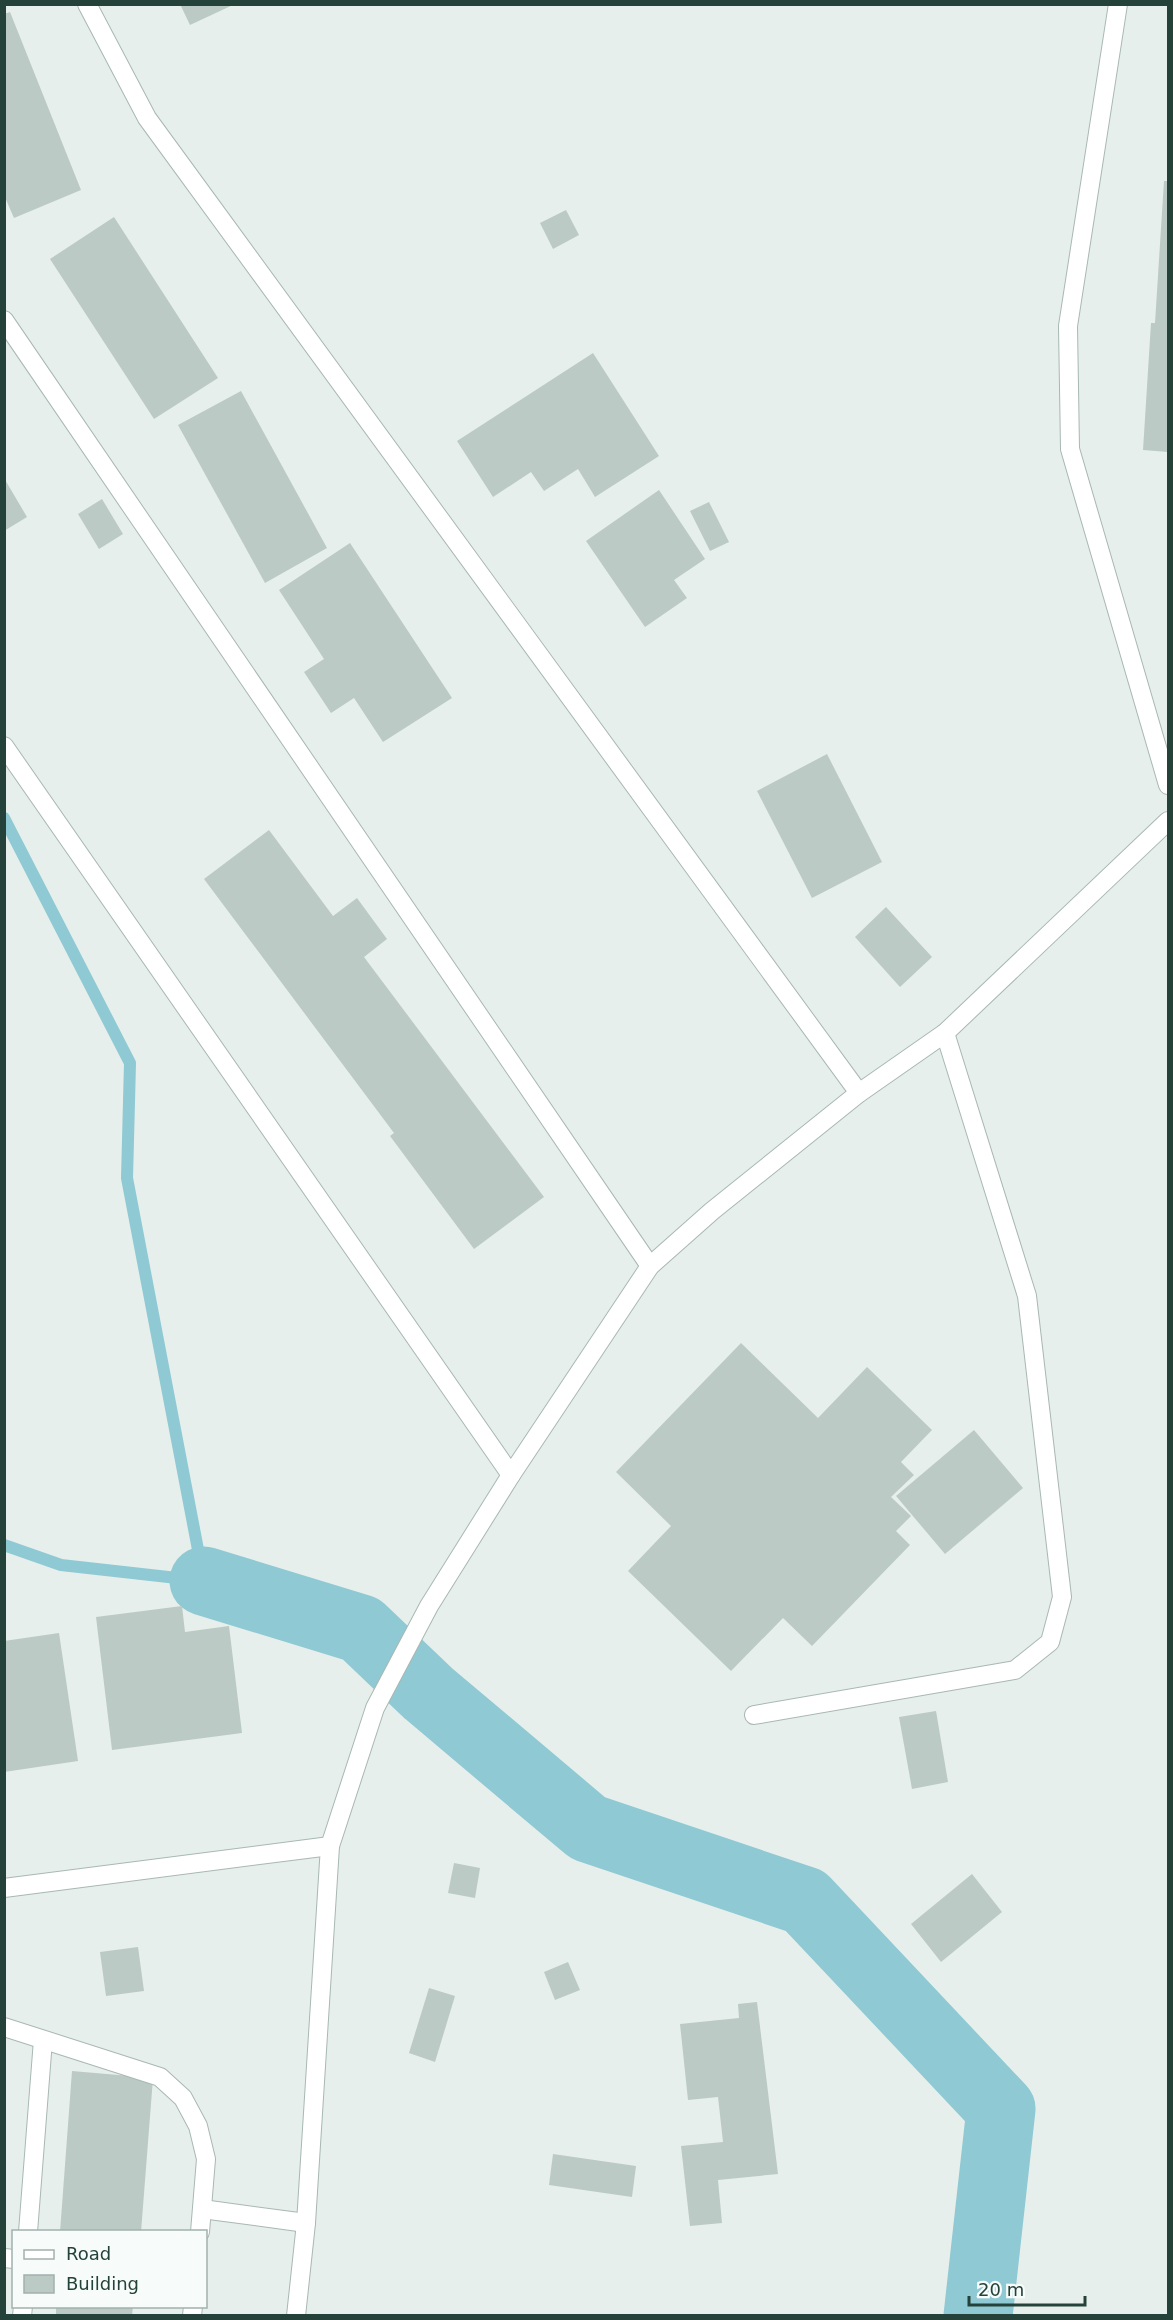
<svg xmlns="http://www.w3.org/2000/svg" width="1173" height="2320" font-family="'DejaVu Sans',sans-serif">
  <style>
    .lines { fill: none; stroke-linecap: round; stroke-linejoin: round }
    .stream { stroke: #8ec9d4; stroke-width: 12 }
    .river { stroke: #8ec9d4; stroke-width: 69 }
    .building { fill: #bbcac4 }
    .minor-casing { stroke: #a8b8b2; stroke-width: 20 }
    .minor { stroke: #fff; stroke-width: 18 }
  </style>
  <rect width="100%" height="100%" fill="#e6efeb"/>
  <g class="lines">
    <!-- stream -->
    <path class="stream" d="M4 818 130 1063 127 1178 204 1581 61 1565 4 1545"/>
    <!-- river -->
    <path class="river" d="M204 1581 361 1629 428 1693 588 1828 805 1901 1001 2109 978 2316"/>
  </g>
  <!-- building -->
  <g class="building">
    <path d="M180 4H235L190 25Z"/>
    <path d="M10 12 81 190 14 218 4 195V14Z"/>
    <path d="M1164 181H1168V452L1143 450 1151 323H1155Z"/>
    <path d="M566 210 579 235 553 249 540 223Z"/>
    <path d="M114 217 218 378 154 419 50 259Z"/>
    <path d="M593 353 659 456 595 497 578 469 544 491 531 472 493 497 457 441Z"/>
    <path d="M241 391 327 548 265 583 178 425Z"/>
    <path d="M4 478 27 517 4 531Z"/>
    <path d="M659 490 705 559 674 580 687 598 645 627 586 541Z"/>
    <path d="M102 499 123 534 99 549 78 514Z"/>
    <path d="M709 502 729 542 710 551 690 511Z"/>
    <path d="M350 543 452 698 383 742 354 698 331 713 304 672 324 659 279 590Z"/>
    <path d="M827 754 882 862 812 898 757 791Z"/>
    <path d="M269 830 333 916 357 898 387 939 364 957 544 1197 474 1249 390 1136 394 1133 204 879Z"/>
    <path d="M886 907 932 957 900 987 855 937Z"/>
    <path d="M741 1343 818 1418 867 1367 932 1430 901 1462 914 1475 891 1497 911 1516 896 1531 910 1545 812 1646 783 1618 731 1671 628 1571 671 1526 616 1472Z"/>
    <path d="M974 1430 1023 1488 945 1554 896 1496Z"/>
    <path d="M182 1606 185 1632 229 1626 242 1733 112 1750 96 1617Z"/>
    <path d="M59 1633 78 1761 4 1772V1641Z"/>
    <path d="M936 1711 948 1782 912 1789 899 1717Z"/>
    <path d="M454 1863 480 1868 475 1898 448 1893Z"/>
    <path d="M972 1874 1002 1912 941 1962 911 1924Z"/>
    <path d="M138 1947 144 1991 106 1996 100 1952Z"/>
    <path d="M568 1962 580 1990 555 2000 544 1972Z"/>
    <path d="M429 1988 455 1996 435 2062 409 2053Z"/>
    <path d="M757 2002 778 2174 718 2180 722 2223 690 2226 681 2146 723 2142 718 2097 688 2100 680 2024 739 2018 738 2004Z"/>
    <path d="M72 2071 153 2078 141 2232H60Z"/>
    <path d="M553 2154 636 2166 632 2197 549 2185Z"/>
    <path d="M56 2306H133L132 2316H56Z"/>
  </g>
  <g class="lines">
    <!-- minor casing -->
    <g class="minor-casing">
      <g id="minor">
        <path d="M87 4 147 118 859 1093"/>
        <path d="M1118 4 1068 326 1070 449 1168 785"/>
        <path d="M4 320 650 1266"/>
        <path d="M4 746 511 1475"/>
        <path d="M754 1715 1015 1670 1050 1642 1062 1597 1027 1296 945 1033"/>
        <path d="M4 1888 330 1846"/>
        <path d="M4 2027 160 2077 183 2098 198 2126 206 2159 200 2232"/>
        <path d="M202 2209 306 2223"/>
        <path d="M28 2232 43 2040"/>
        <path d="M4 2258 14 2259"/>
        <path d="M22 2316 23 2306"/>
        <path d="M192 2316 193 2306"/>
        <path d="M296 2316 306 2223 330 1846 375 1708 429 1606 511 1475 650 1266 712 1211 859 1093 945 1033 1168 821"/>
      </g>
    </g>
    <!-- minor -->
    <use href="#minor" class="minor"/>
  </g>
  <!-- border -->
  <rect width="1173" height="2320" fill="none" stroke="#24423a" stroke-width="12"/>
  <!-- legend -->
  <rect x="12" y="2230" width="195" height="78" fill="#f7fbf9" stroke="#a3b1ad" stroke-width="1.5"/>
  <rect x="24" y="2250" width="30" height="9" fill="#ffffff" stroke="#a3b1ad" stroke-width="1.5"/>
  <text x="66" y="2260" font-size="18" fill="#24423a">Road</text>
  <rect x="24" y="2275" width="30" height="18" fill="#bbcac4" stroke="#a3b1ad" stroke-width="1.5"/>
  <text x="66" y="2290" font-size="18" fill="#24423a">Building</text>
  <!-- scale -->
  <path d="M969 2296v9h116v-9" fill="none" stroke="#24423a" stroke-width="3"/>
  <text x="978" y="2296" font-size="18" fill="#24423a" stroke="#f7fbf9" stroke-width="4.5" paint-order="stroke">20 m</text>
</svg>
